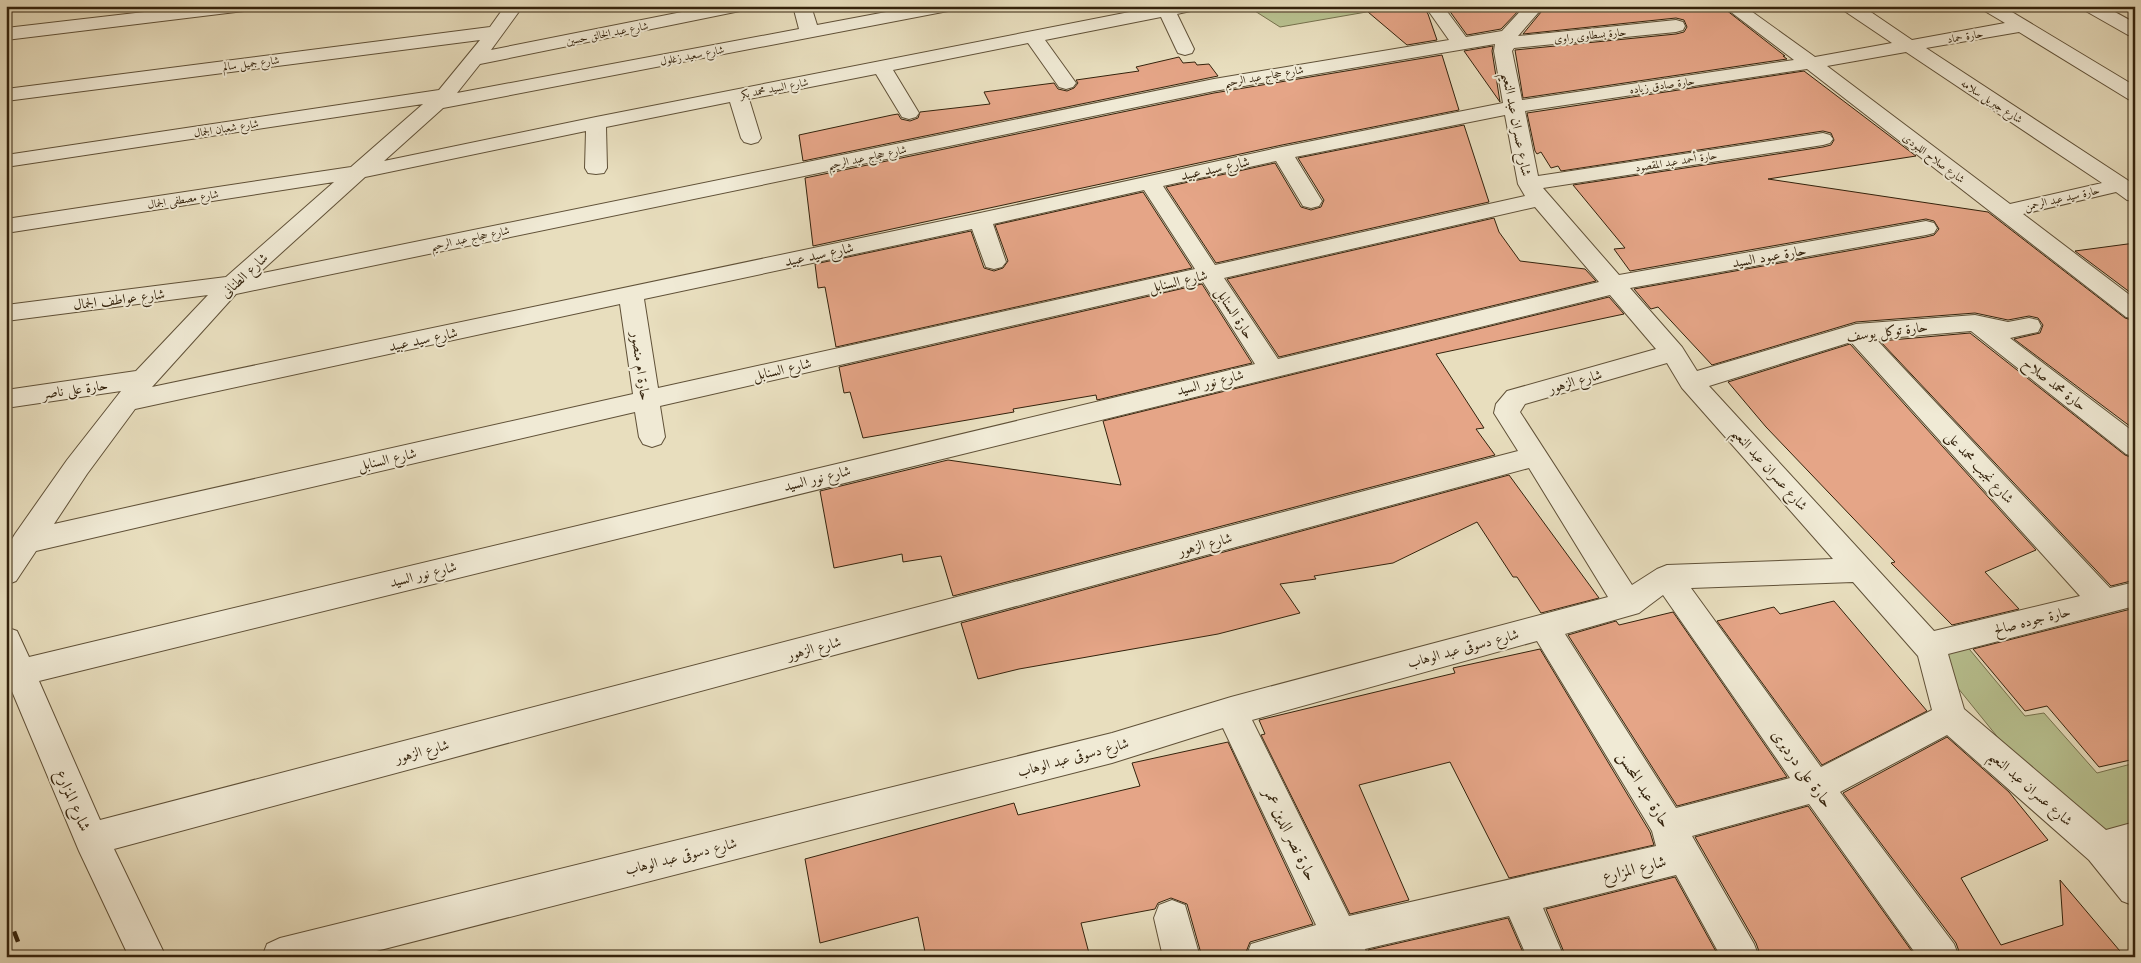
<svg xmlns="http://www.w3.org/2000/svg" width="2141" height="963" font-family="'Old Standard TT',Amiri,serif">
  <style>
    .green { fill: #b8c190; stroke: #76724e }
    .building { fill: #e5a587; stroke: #33220c }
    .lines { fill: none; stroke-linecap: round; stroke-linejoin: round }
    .street-casing { stroke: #605138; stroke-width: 2 }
    .street { fill: #f0ead5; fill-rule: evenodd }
    .rail { stroke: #33220c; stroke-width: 4.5; stroke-dasharray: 11 11; stroke-linecap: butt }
    .labels { text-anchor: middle; stroke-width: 4; stroke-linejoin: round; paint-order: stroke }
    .far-street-label { font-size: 11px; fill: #33220c; stroke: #f0ead5 }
    .street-label { font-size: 14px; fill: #33220c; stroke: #f0ead5 }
    .near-street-label { font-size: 16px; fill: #33220c; stroke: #f0ead5 }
  </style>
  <rect width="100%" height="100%" fill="#e8debe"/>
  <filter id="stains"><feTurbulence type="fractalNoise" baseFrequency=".004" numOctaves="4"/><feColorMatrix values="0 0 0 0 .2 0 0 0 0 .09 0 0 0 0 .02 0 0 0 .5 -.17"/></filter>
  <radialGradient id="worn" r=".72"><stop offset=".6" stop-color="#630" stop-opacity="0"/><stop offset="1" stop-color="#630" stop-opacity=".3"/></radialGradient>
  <!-- green -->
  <g class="green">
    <path d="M1247 6H1394L1395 7 1280 27Z"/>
    <path d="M1965 644 2025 716 2044 713 2097 773 2135 763V824L2100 841 2038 787 1949 677 1938 650Z"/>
  </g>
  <!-- building -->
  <g class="building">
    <path d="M1446 6H1486L1490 9 1522 7 1501 29 1467 35Z"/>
    <path d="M1546 6H1721L1785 56H1783L1787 59 1523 98 1515 50 1676 34 1684 32 1687 27 1684 20 1676 18 1523 34Z"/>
    <path d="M1425 9 1428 14 1437 40 1407 45 1368 12Z"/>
    <path d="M1493 46 1492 51 1500 102 1464 51Z"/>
    <path d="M1442 55 1459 110 1282 145 813 246 805 178 1214 93Z"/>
    <path d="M1179 57 1183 63 1195 62 1197 65 1209 64 1218 76 803 161 799 135 892 115 898 114 901 119 910 121 918 118 920 112 990 104 984 92 1054 83 1058 89 1067 91 1074 88 1078 83 1076 80 1139 71 1136 67Z"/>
    <path d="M1804 71 1916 156 1768 179 1988 212 2125 318 2135 321V430L2014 339 2040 333 2043 325 2038 318 2029 316 2008 320 1975 313 1856 322 1712 365 1658 307 1651 309 1634 289 1926 237 1934 235 1939 229 1934 221 1926 219 1630 271 1614 249 1625 248 1573 185 1823 147 1831 145 1834 140 1831 133 1823 131 1561 171 1558 166 1551 168 1541 152 1537 154 1535 151 1527 113Z"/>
    <path d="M1464 125 1489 202 1216 263 1166 187 1275 163 1301 207 1311 210 1321 207 1324 200 1298 158Z"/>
    <path d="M1143 192 1192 268 836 347 825 287 818 288 815 264 971 231 984 268 994 271 1003 268 1008 261 995 225Z"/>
    <path d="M1494 218 1499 232 1520 261 1585 269 1596 281 1279 357 1227 279Z"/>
    <path d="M2135 243V296L2075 251Z"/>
    <path d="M1202 284 1252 363 1097 400 1096 395 1013 409 1014 412 863 438 850 392 844 393 839 367Z"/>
    <path d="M1609 297 1624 314 1436 354 1484 428 1476 429 1495 455 953 596 941 556 903 562 902 554 834 568 820 491 948 460 1121 485 1103 421Z"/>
    <path d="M1970 333 2125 455 2135 459V580L2111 586 1880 341Z"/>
    <path d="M1850 344 2036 550 1985 572 2019 609 1952 625 1891 563 1895 562 1766 427 1728 382Z"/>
    <path d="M1509 475 1599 598 1541 613 1517 577H1513L1477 522 1393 563 1314 576 1316 579 1280 584 1300 613 1218 634 1019 669 978 679 961 623Z"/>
    <path d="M1834 601 1927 711 1822 765 1717 621 1774 607 1780 614Z"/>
    <path d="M2135 608V759L2099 767 2047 706 2025 711 1973 649Z"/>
    <path d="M1673 612 1787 777 1677 806 1568 635 1616 621 1619 625Z"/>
    <path d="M1540 649 1650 832 1654 845 1509 878 1450 762 1359 785 1409 900 1350 914 1261 735 1265 734 1259 720 1455 673 1453 668Z"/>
    <path d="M1947 737 2009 792 2048 840 1961 878 2001 945 2063 925 2060 880 2125 957H1961L1956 943 1843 793Z"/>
    <path d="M1228 742 1313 924 1250 942 1244 957H1202L1187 904 1171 898 1158 903 1155 909 1081 923 1090 957H926L918 917 820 943 805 859 1014 803 1018 815 1140 786 1132 763Z"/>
    <path d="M1808 806 1916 957H1761L1756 943 1695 837Z"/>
    <path d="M1675 877 1719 957H1566L1546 909Z"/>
    <path d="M1508 918 1525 957H1370L1368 950Z"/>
  </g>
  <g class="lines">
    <!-- street casing -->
    <g class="street-casing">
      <g id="street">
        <path d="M196 6H253L250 10 244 11 6 40V28Z"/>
        <path d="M505 6H523L491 50 712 6H749L746 10 740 11 480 64 457 93 799 29 793 6H811L817 25 918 6H957L954 10 948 11 443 108 384 161 596 117 1160 6H1198L1195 10 1177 14 1194 49 1192 53 1185 55 1178 53 1176 49 1161 17 1045 40 1076 83 1073 87 1066 89 1059 87 1028 43 893 70 919 113 916 117 909 119 902 117 876 74 749 99 761 138 758 142 751 144 744 142 741 138 730 102 606 127 607 168 604 173 596 174 588 173 585 168 586 131 365 177 258 274 1214 79 1449 40 1425 6H1443L1466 37 1502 31 1525 6H1544L1518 36 1676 20 1683 22 1685 26 1683 30 1676 32 1514 48 1512 51 1522 100 1794 60 1723 6H1744L1815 57 1892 43 1843 10 1840 6H1862L1912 40 2005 23 1983 10 1980 6H2002L2135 86V101L2128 99 2019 32 1926 48 2135 185V201L2127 200 2116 192 2023 214 2135 299V319L2126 317 1807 69 1525 111 1538 176 1823 133 1830 135 1833 139 1830 143 1823 145 1543 188 1619 275 1926 221 1934 223 1937 228 1934 233 1926 235 1630 288 1682 347 1697 371 1856 324 1975 315 2008 322 2029 318 2038 320 2041 326 2038 332 2010 338 2135 433V457L2126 454 1971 331 1876 339 2110 588 2135 582V606L1948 654 1964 709 2106 830 2135 822V855L2130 856 2135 862V906L2122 901 2089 860 1947 735 1840 792 1954 944 1959 957H1918L1809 804 1692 836 1754 944 1759 957H1721L1676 875 1543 908 1564 957H1527L1509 916 1365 949 1368 957H1246L1251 944 1316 925 1223 728 1112 763 353 957H262L267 944 280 938 1112 733 1231 697 1608 597 1529 468 114 849 166 957H129L79 851 6 677V627L17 631 29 657 1255 364 1203 282 660 406 665 437 661 444 652 447 643 444 639 437 635 412 36 551 16 581 6 585V549L15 534 67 460 121 391 6 408V390L136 371 208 295 6 321V305L226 277 334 182 6 233V219L351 167 423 104 6 167V155L439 90 480 40 6 101V89L490 27ZM1495 44 1494 51 1503 103 1282 147 980 213 152 387 236 294 1214 91ZM1906 52 2102 183 2010 204 1827 66ZM1505 115 1518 184 1525 196 1215 265 1163 186 1276 161 1303 206 1311 208 1319 206 1322 201 1295 157ZM1144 190 1195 269 658 388 644 299 972 229 986 267 994 269 1002 267 1006 262 993 224ZM1535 207 1599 282 1278 359 1224 278ZM1610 295 1656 349 1507 391 1496 404 1494 413 1518 451 100 820 39 681ZM620 304 633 394 54 524 87 474 135 409ZM1851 342 2080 596 1934 631 1709 386ZM1667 363 1682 388 1833 559 1667 565 1657 569 1632 585 1520 412 1525 404ZM1853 582 1918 656 1932 710 1821 767 1691 588ZM1663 595 1790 778 1676 808 1565 634 1639 613ZM1537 641 1652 831 1656 846 1349 916 1252 720Z"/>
        <path d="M2081 6H2104L2135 23V36L2128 35 2084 10Z"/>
        <path d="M1172 900 1185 905 1200 957H1163L1154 918 1159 905Z"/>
      </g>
    </g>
    <!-- street -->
    <use href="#street" class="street"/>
    <!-- rail -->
    <path class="rail" d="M6 911 24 957"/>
  </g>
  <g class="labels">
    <!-- far-street labels -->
    <g class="far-street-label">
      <text transform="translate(607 33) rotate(-11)" y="4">شارع عبد الخالق حسين</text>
      <text transform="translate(1590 35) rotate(-6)" y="4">حارة بسطاوى راوى</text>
      <text transform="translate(1965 36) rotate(-10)" y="4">حارة حماد</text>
      <text transform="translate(692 55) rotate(-11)" y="4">شارع سعيد زغلول</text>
      <text transform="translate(251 63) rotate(-7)" y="4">شارع جميل سالم</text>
      <text transform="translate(1264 76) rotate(-10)" y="4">شارع حجاج عبد الرحيم</text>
      <text transform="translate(1662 85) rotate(-8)" y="4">حارة صادق زياده</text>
      <text transform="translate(774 88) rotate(-11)" y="4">شارع السيد محمد بكر</text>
      <text transform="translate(1992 101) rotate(33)" y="4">شارع جبريل سلامه</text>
      <text transform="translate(226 128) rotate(-9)" y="4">شارع شعبان الجمال</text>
      <text transform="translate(867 157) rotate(-12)" y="4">شارع حجاج عبد الرحيم</text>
      <text transform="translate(1934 158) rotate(37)" y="4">شارع صلاح اللبودى</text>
      <text transform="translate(1676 161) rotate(-9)" y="4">حارة أحمد عبد المقصود</text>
      <text transform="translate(2062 198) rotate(-13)" y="4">حارة سيد عبد الرحمن</text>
      <text transform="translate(183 199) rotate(-9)" y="4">شارع مصطفى الجمال</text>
      <text transform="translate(470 238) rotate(-12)" y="4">شارع حجاج عبد الرحيم</text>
    </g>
    <!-- street labels -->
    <g class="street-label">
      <text transform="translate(1517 124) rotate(79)" y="5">شارع عسران عبد النعيم</text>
      <text transform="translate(1215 168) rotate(-12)" y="5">شارع سيد عبيد</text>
      <text transform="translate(819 254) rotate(-12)" y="5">شارع سيد عبيد</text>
      <text transform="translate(1769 256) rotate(-10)" y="5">حارة عبود السيد</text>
      <text transform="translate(244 275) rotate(-43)" y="5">شارع الطنانى</text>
      <text transform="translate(1178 281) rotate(-13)" y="5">شارع السنابل</text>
      <text transform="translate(119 299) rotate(-7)" y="5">شارع عواطف الجمال</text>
      <text transform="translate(1235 313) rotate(57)" y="5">حارة السنابل</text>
      <text transform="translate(1887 331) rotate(-7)" y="5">حارة توكل يوسف</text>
      <text transform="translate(423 339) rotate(-12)" y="5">شارع سيد عبيد</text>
      <text transform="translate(641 366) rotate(82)" y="5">حارة ام منصور</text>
      <text transform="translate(782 369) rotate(-13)" y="5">شارع السنابل</text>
      <text transform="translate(1575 381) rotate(-16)" y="5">شارع الزهور</text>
      <text transform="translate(1210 382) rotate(-14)" y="5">شارع نور السيد</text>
      <text transform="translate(2055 384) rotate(38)" y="5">حارة محمد صلاح</text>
      <text transform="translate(75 389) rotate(-8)" y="5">حارة على ناصر</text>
      <text transform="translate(387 459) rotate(-13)" y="5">شارع السنابل</text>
      <text transform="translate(1980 467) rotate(47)" y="5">شارع نجيب محمد على</text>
      <text transform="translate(1770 469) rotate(48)" y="5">شارع عسران عبد النعيم</text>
      <text transform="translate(817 478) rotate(-14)" y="5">شارع نور السيد</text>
      <text transform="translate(1205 544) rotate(-15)" y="5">شارع الزهور</text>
      <text transform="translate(423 574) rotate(-14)" y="5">شارع نور السيد</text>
      <text transform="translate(2032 620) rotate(-14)" y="5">حارة جوده صالح</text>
      <text transform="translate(814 648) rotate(-15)" y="5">شارع الزهور</text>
      <text transform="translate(1463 648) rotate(-15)" y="5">شارع دسوقى عبد الوهاب</text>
      <text transform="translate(422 751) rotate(-15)" y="5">شارع الزهور</text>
      <text transform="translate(1073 757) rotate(-15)" y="5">شارع دسوقى عبد الوهاب</text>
      <text transform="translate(2031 788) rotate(41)" y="5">شارع عسران عبد النعيم</text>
      <text transform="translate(681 856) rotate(-14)" y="5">شارع دسوقى عبد الوهاب</text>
    </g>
    <!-- near-street labels -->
    <g class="near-street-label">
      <text transform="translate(1803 768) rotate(54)" y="6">حارة على درديرى</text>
      <text transform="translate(1645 789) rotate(58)" y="6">حارة عبد المحسن</text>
      <text transform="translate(74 800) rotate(67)" y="6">شارع المزارع</text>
      <text transform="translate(1291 834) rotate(64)" y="6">حارة نصر الدين عمر</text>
      <text transform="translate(1634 868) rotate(-14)" y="6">شارع المزارع</text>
    </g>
  </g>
  <!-- margin -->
  <rect width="2141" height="963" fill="none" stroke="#e8debe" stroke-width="25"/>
  <rect x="8" y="8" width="2126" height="948" fill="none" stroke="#33220c" stroke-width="2.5"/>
  <rect x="12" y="12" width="2116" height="938" fill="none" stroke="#33220c"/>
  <rect width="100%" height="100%" filter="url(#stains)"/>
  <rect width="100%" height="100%" fill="url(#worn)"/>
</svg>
